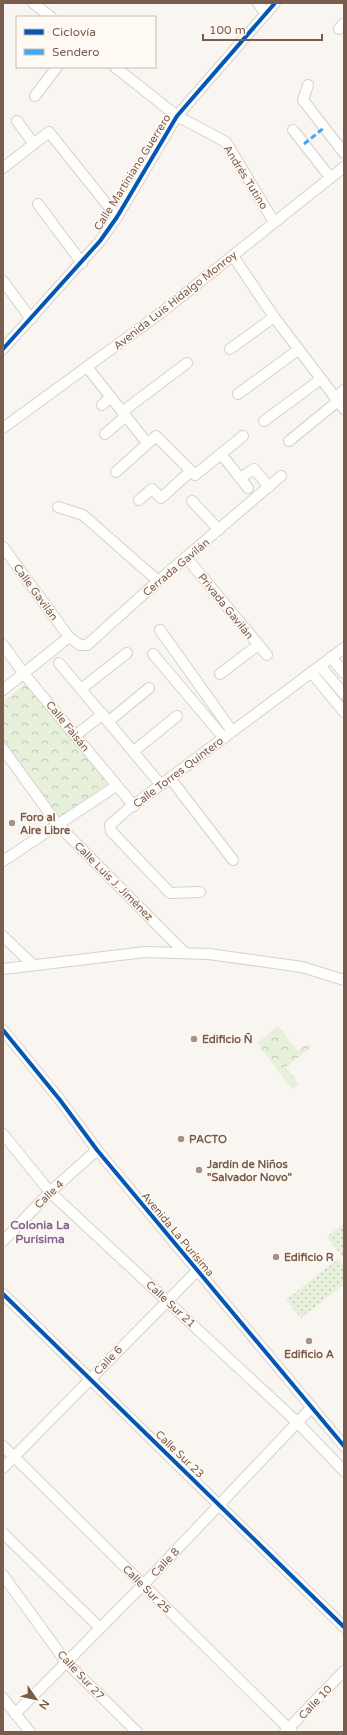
<svg xmlns="http://www.w3.org/2000/svg" width="347" height="1735" font-family="'Varela Round',sans-serif">
  <style>
    .park { fill: url(#park-crowns) }
    .garden { fill: url(#garden-dots) }
    .lines { fill: none; stroke-linecap: round; stroke-linejoin: round }
    .minor-casing { stroke: #d7d1cb; stroke-width: 12 }
    .minor { stroke: #fefefd; stroke-width: 10 }
    .quiet { stroke: #3fa9f5; stroke-width: 3; stroke-dasharray: 6 3; stroke-linecap: butt }
    .cycleway-casing { stroke: #fffaf3; stroke-width: 6 }
    .cycleway { stroke: #0057b8; stroke-width: 4 }
    .poi-dot { fill: #a69286; stroke: #fffaf3; stroke-width: 1.5 }
    .labels { text-anchor: middle; stroke-width: 3; stroke-linejoin: round; paint-order: stroke }
    .street-label { font-size: 11px; fill: #7a5c4d; stroke: #fffaf3 }
    .poi-label { font-size: 11px; font-weight: bold; fill: #7a5c4d; stroke: #fffaf3; text-anchor: start }
    .neighbourhood-label { font-size: 12px; font-weight: bold; fill: #846695; stroke: #fffaf3 }
  </style>
  <defs>
    <pattern id="park-crowns" width="20" height="18" patternUnits="userSpaceOnUse"><rect width="20" height="18" fill="#e7f0db"/><path d="M2 6a3 3 0 1 1 6 0M12 15a3 3 0 1 1 6 0" fill="none" stroke="#c0c6b4"/></pattern>
    <pattern id="garden-dots" width="8" height="8" patternUnits="userSpaceOnUse"><rect width="8" height="8" fill="#e7f0db"/><path d="M2 2h.1M6 6h.1" fill="none" stroke="#c0c6b4" stroke-width="1.8" stroke-linecap="round"/></pattern>
  </defs>
  <rect width="100%" height="100%" fill="#f9f5f0"/>
  <!-- park -->
  <g class="park">
    <path d="M31 680 109 783 60 819 3 743V701Z"/>
    <path d="M278 1026 298 1051 308 1044 311 1047 286 1067 299 1084 292 1089 257 1043Z"/>
  </g>
  <!-- garden -->
  <g class="garden">
    <path d="M344 1223V1258L327 1237Z"/>
    <path d="M338 1259 344 1266V1284L301 1318 286 1300Z"/>
  </g>
  <g class="lines">
    <!-- minor casing -->
    <g class="minor-casing">
      <g id="minor">
        <path d="M33 3 51 17"/>
        <path d="M258 3 266 14"/>
        <path d="M339 29 344 23"/>
        <path d="M115 67 177 116 226 142 274 222"/>
        <path d="M308 85 303 100 344 153"/>
        <path d="M35 96 57 67"/>
        <path d="M17 121 34 144"/>
        <path d="M293 130 330 177"/>
        <path d="M3 168 49 132 117 217"/>
        <path d="M38 204 82 263"/>
        <path d="M233 256 274 317 344 409"/>
        <path d="M3 281 31 319"/>
        <path d="M3 349 100 241 117 217 177 116 275 3"/>
        <path d="M230 349 274 317"/>
        <path d="M87 367 147 443"/>
        <path d="M238 394 298 350"/>
        <path d="M335 398 344 390"/>
        <path d="M102 405 111 397"/>
        <path d="M122 412 187 363"/>
        <path d="M264 421 321 379"/>
        <path d="M3 428 162 312 344 167"/>
        <path d="M105 434 126 416"/>
        <path d="M289 441 338 401"/>
        <path d="M221 454 248 488"/>
        <path d="M116 472 156 436 195 475 243 436"/>
        <path d="M240 478 254 469 269 487"/>
        <path d="M139 500 152 489 161 498 191 471"/>
        <path d="M192 501 219 530"/>
        <path d="M58 507 83 515 158 581"/>
        <path d="M3 547 69 637 80 645H87L158 581 281 476"/>
        <path d="M186 557 267 655"/>
        <path d="M160 630 232 731"/>
        <path d="M3 645 24 674 134 806"/>
        <path d="M153 654 224 738"/>
        <path d="M331 657 344 673"/>
        <path d="M59 663 161 785"/>
        <path d="M320 666 344 694"/>
        <path d="M311 672 344 712"/>
        <path d="M220 674 258 645"/>
        <path d="M81 689 127 653"/>
        <path d="M3 690 69 637"/>
        <path d="M109 721 149 688"/>
        <path d="M76 735 103 714"/>
        <path d="M3 749 58 825 185 953"/>
        <path d="M134 751 177 716"/>
        <path d="M170 778 233 860"/>
        <path d="M3 861 116 786"/>
        <path d="M200 892 170 893 111 831 110 825 127 810 344 648"/>
        <path d="M3 936 33 965"/>
        <path d="M3 969 145 952 209 954 302 967 344 980"/>
        <path d="M3 1030 60 1100 97 1150 344 1446"/>
        <path d="M3 1134 50 1192 298 1423 344 1471"/>
        <path d="M3 1241 50 1192 97 1150"/>
        <path d="M3 1294 344 1627"/>
        <path d="M3 1446 292 1732"/>
        <path d="M3 1468 197 1271"/>
        <path d="M3 1533 100 1628"/>
        <path d="M3 1575 66 1662 137 1732"/>
        <path d="M3 1698 30 1732"/>
        <path d="M15 1714 143 1585 312 1407"/>
        <path d="M285 1732 344 1671"/>
      </g>
    </g>
    <!-- minor -->
    <use href="#minor" class="minor"/>
    <!-- quiet -->
    <path class="quiet" d="M304 144 325 127"/>
    <!-- cycleway casing -->
    <g class="cycleway-casing">
      <g id="cycleway">
        <path d="M3 349 100 241 117 217 177 116 275 3"/>
        <path d="M3 1030 60 1100 97 1150 344 1446"/>
        <path d="M3 1294 344 1627"/>
      </g>
    </g>
    <!-- cycleway -->
    <use href="#cycleway" class="cycleway"/>
  </g>
  <!-- markers -->
  <g class="poi-dot">
    <circle cx="12" cy="823" r="4"/>
    <circle cx="194" cy="1039" r="4"/>
    <circle cx="181" cy="1139" r="4"/>
    <circle cx="199" cy="1170" r="4"/>
    <circle cx="276" cy="1257" r="4"/>
    <circle cx="309" cy="1341" r="4"/>
  </g>
  <g class="labels">
    <!-- street labels -->
    <g class="street-label">
      <text transform="translate(132 172) rotate(-58)" y="4">Calle Martiniano Guerrero</text>
      <text transform="translate(246 177) rotate(58)" y="4">Andrés Tutino</text>
      <text transform="translate(175 300) rotate(-38)" y="4">Avenida Luis Hidalgo Monroy</text>
      <text transform="translate(176 567) rotate(-40)" y="4">Cerrada Gavilán</text>
      <text transform="translate(36 592) rotate(54)" y="4">Calle Gavilán</text>
      <text transform="translate(226 606) rotate(51)" y="4">Privada Gavilán</text>
      <text transform="translate(68 726) rotate(51)" y="4">Calle Faisán</text>
      <text transform="translate(178 772) rotate(-37)" y="4">Calle Torres Quintero</text>
      <text transform="translate(114 881) rotate(45)" y="4">Calle Luis J. Jiménez</text>
      <text transform="translate(49 1194) rotate(-44)" y="4">Calle 4</text>
      <text transform="translate(178 1234) rotate(50)" y="4">Avenida La Purísima</text>
      <text transform="translate(171 1304) rotate(43)" y="4">Calle Sur 21</text>
      <text transform="translate(108 1360) rotate(-46)" y="4">Calle 6</text>
      <text transform="translate(180 1454) rotate(44)" y="4">Calle Sur 23</text>
      <text transform="translate(165 1562) rotate(-46)" y="4">Calle 8</text>
      <text transform="translate(147 1589) rotate(45)" y="4">Calle Sur 25</text>
      <text transform="translate(81 1675) rotate(47)" y="4">Calle Sur 27</text>
      <text transform="translate(315 1702) rotate(-46)" y="4">Calle 10</text>
    </g>
    <!-- poi labels -->
    <g class="poi-label">
      <text x="20" y="821">Foro al<tspan x="20" dy="13">Aire Libre</tspan></text>
      <text x="202" y="1043">Edificio Ñ</text>
      <text x="189" y="1143">PACTO</text>
      <text x="207" y="1168">Jardín de Niños<tspan x="207" dy="13">"Salvador Novo"</tspan></text>
      <text x="284" y="1261">Edificio R</text>
      <text x="309" y="1358" text-anchor="middle">Edificio A</text>
    </g>
    <!-- neighbourhood labels -->
    <g class="neighbourhood-label">
      <text x="40" y="1229">Colonia La<tspan x="40" dy="14">Purísima</tspan></text>
    </g>
  </g>
  <!-- border -->
  <rect width="347" height="1735" fill="none" stroke="#7a5c4d" stroke-width="8"/>
  <!-- legend -->
  <rect x="16" y="16" width="140" height="52" fill="#fffaf3" stroke="#cabbb1"/>
  <rect x="24" y="29" width="20" height="6" fill="#0057b8" stroke="#cabbb1"/>
  <text x="52" y="36" font-size="12" fill="#7a5c4d">Ciclovía</text>
  <rect x="24" y="49" width="20" height="6" fill="#3fa9f5" stroke="#cabbb1"/>
  <text x="52" y="56" font-size="12" fill="#7a5c4d">Sendero</text>
  <!-- north arrow -->
  <g transform="translate(36 1699) rotate(124)" stroke="#fffaf3" stroke-width="3" paint-order="stroke">
  <path d="M0-3L7 15L0 10L-7 15Z" fill="#7a5c4d"/>
  <text y="-6" font-size="11" font-weight="bold" text-anchor="middle" fill="#7a5c4d">N</text>
  </g>
  <!-- scale -->
  <path d="M203 34v6h119v-6" fill="none" stroke="#7a5c4d" stroke-width="2"/>
  <text x="209" y="34" font-size="12" fill="#7a5c4d" stroke="#fffaf3" stroke-width="3" paint-order="stroke">100 m</text>
</svg>
